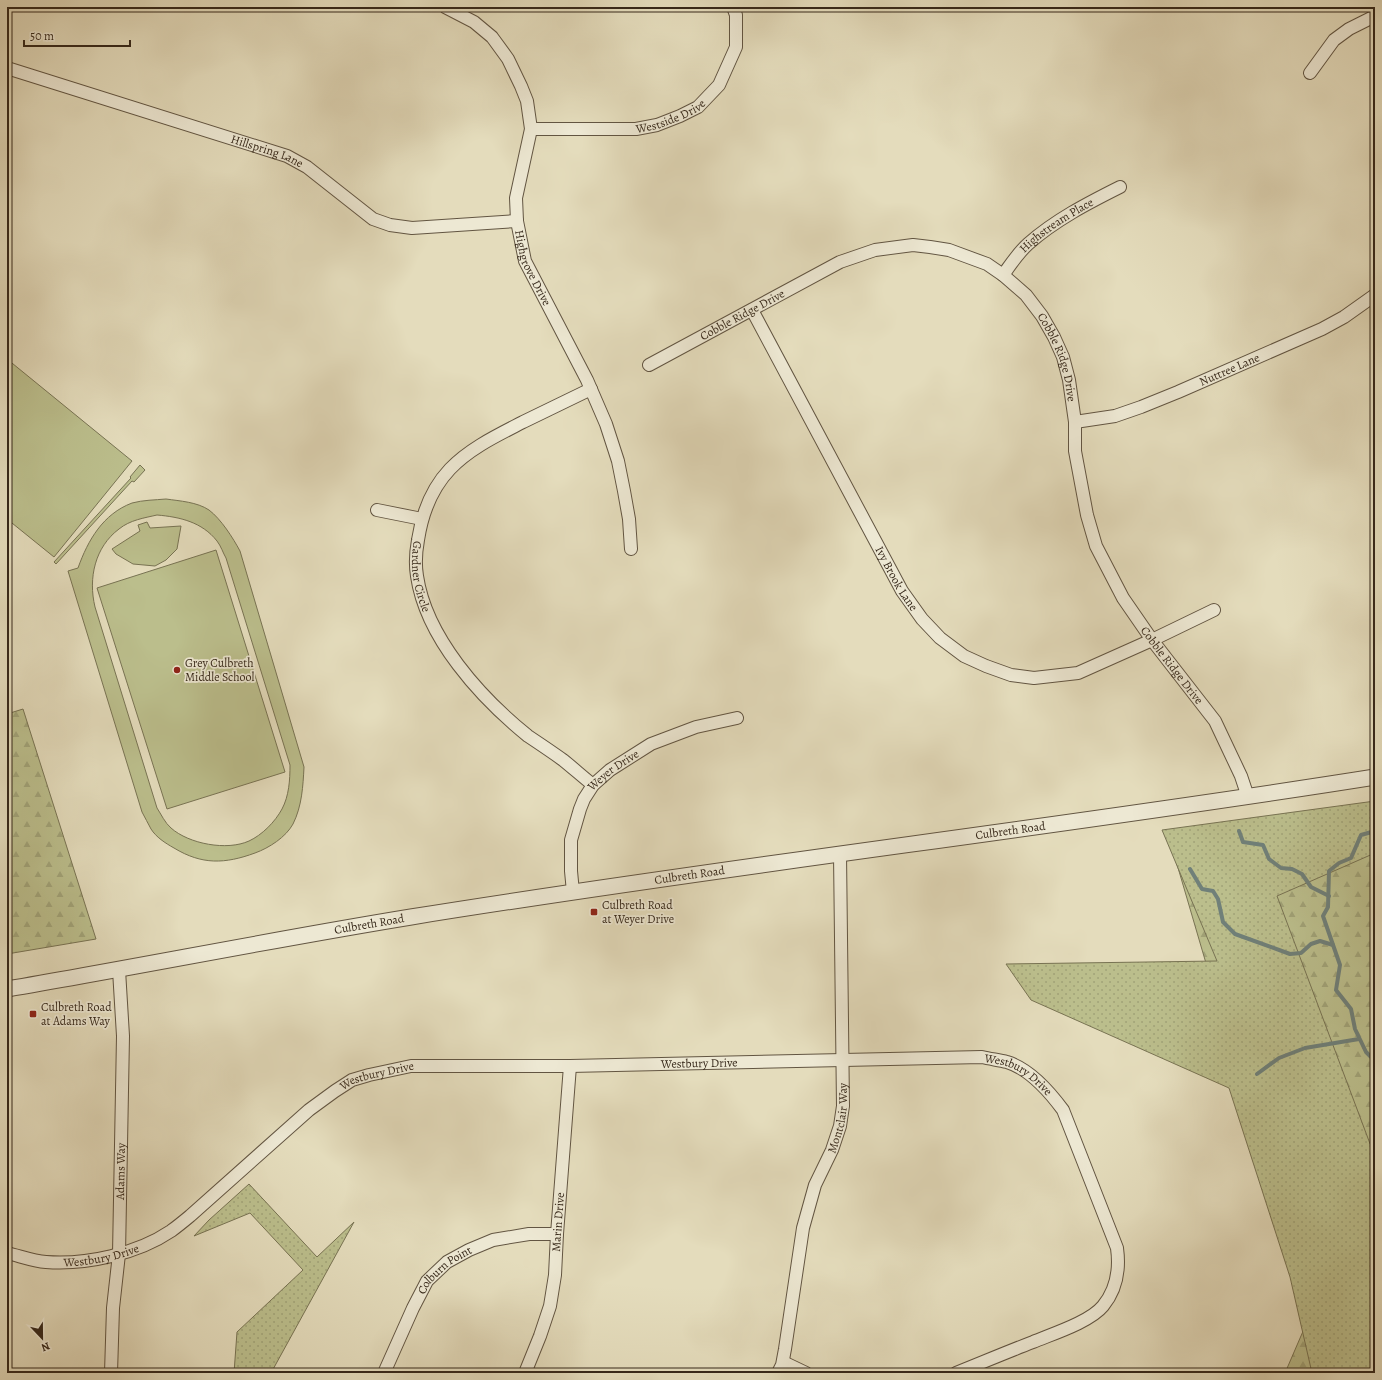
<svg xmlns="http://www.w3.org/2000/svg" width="1382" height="1380" font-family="Alegreya,serif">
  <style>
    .green { fill: #bbbe8c; stroke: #787353; fill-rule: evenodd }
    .forest { fill: url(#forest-firs); stroke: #787353 }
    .park { fill: url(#park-dots); stroke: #787353 }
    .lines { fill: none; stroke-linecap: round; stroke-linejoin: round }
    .stream { stroke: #708079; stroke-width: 4 }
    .minor-casing { stroke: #625542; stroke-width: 14 }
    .tertiary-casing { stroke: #625542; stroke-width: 17 }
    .minor { stroke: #ede8d3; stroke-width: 12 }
    .tertiary { stroke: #ede8d3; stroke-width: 15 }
    .poi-dot { fill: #8f2418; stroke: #ede8d3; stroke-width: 1.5 }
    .labels { text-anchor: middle; stroke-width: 3.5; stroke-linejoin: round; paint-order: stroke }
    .street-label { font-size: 12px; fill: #36281a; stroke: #ede8d3 }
    .poi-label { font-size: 12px; fill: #36281a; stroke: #ede8d3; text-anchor: start }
  </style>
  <defs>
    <pattern id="forest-firs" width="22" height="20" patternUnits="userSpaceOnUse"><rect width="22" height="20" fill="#bbbe8c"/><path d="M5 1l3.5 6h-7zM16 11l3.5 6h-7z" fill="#a1a378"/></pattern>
    <pattern id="park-dots" width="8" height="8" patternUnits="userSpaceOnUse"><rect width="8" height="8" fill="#bbbe8c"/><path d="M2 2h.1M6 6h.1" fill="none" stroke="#a1a378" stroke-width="1.8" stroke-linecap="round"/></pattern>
  </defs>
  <rect width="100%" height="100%" fill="#e4dcbc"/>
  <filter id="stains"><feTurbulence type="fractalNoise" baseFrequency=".005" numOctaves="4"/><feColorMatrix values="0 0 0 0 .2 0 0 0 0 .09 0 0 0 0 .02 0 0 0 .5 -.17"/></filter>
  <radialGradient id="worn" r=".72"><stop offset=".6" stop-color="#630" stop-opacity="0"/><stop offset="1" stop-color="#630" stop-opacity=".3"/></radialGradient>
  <!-- green -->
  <g class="green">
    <path d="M7 359 132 461 54 557 7 519Z"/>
    <path d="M140 465 145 470 134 482 132 481 56 564 54 562 131 478 130 477Z"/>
    <path d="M166 499C180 501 197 502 209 510 221 519 233 538 240 551L304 767C303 786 302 806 293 824 286 837 269 848 255 853 225 864 202 865 174 848 165 843 156 837 151 829 148 823 145 818 142 812L68 571 78 568C88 540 103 514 132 503 143 500 155 500 166 499ZM157 515C180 517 202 522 217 541 221 546 223 553 226 558L290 765C290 780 289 796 282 809 275 822 262 835 249 841 227 851 189 844 171 828 165 823 161 814 157 808L95 607C88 578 95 547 119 529 130 520 144 518 157 515Z"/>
    <path d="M147 522 150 528 181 526 177 549 166 560 155 566 133 564 116 554 112 549 140 531 138 525Z"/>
    <path d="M216 550 285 772 167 809 97 588Z"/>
  </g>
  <!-- forest -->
  <g class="forest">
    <path d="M23 709 96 939 7 954V714Z"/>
    <path d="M1375 805V1373H1285L1307 1322 1242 1086 1169 837Z"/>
  </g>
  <!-- park -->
  <g class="park">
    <path d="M1375 801V853L1277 896 1375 1157V1373H1312L1290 1277 1229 1088 1031 1000 1006 964 1217 961 1162 830Z"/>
    <path d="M249 1184 317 1257 354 1222 271 1373H234L237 1332 303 1270 250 1213 194 1236 209 1220Z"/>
  </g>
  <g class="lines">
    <!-- stream -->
    <g class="stream">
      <path d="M1239 831 1243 842 1263 845 1269 859 1281 868 1292 869 1302 874 1311 887 1329 896"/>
      <path d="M1375 831 1361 835 1351 858 1339 863 1329 871 1328 907 1323 916 1340 965 1336 990 1351 1009 1355 1029 1366 1052 1375 1061"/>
      <path d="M1190 869 1202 889 1213 891 1218 899 1223 922 1235 934 1290 954 1301 953 1311 944 1320 941 1333 945"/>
      <path d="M1257 1074 1279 1058 1305 1048 1359 1039"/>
    </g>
    <!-- minor casing -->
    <g class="minor-casing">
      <g id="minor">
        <path id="s1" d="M445 7 474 22 492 37 508 59 521 86 527 101 531 129 516 198 517 221 525 261 587 380 606 424 618 461 624 491 629 519 631 549"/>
        <path id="s2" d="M7 68 287 156 307 167 373 219 390 225 412 228 517 221"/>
        <path d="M1310 73 1334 40 1349 29 1375 16"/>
        <path id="s3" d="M531 129H636L657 125 680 116 698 107 719 85 736 47V15L733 7"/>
        <path id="s4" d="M1003 275C1011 264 1018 253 1028 244 1055 220 1088 203 1120 187"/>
        <path id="s5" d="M752 310 902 591 922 619 940 638 964 656 986 666 1011 675 1034 678 1078 673 1152 640 1214 610"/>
        <path id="s6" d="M649 365 840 262 875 250 913 245 930 247 949 250 987 264 1003 275 1026 295 1042 316 1054 337 1063 357 1069 380 1075 422V451L1087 515 1096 546 1123 598 1152 640 1215 721 1241 776 1248 797"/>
        <path id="s7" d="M591 389C568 400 546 411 523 422 498 435 470 448 450 469 432 488 422 514 418 540 416 551 415 564 417 576 426 638 481 698 528 736 540 744 552 752 563 760 573 768 583 777 593 785"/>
        <path id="s8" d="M1075 422 1115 416 1141 407 1178 392 1322 329 1344 317 1375 295"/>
        <path d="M377 510 422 519"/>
        <path id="s9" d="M573 892 571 871V840L580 809 584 799 593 785 610 770 651 744 696 727 737 718"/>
        <path id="s10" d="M7 1253C20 1256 33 1261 46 1262 86 1265 137 1254 171 1231 178 1226 184 1221 190 1216L309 1110 335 1091 352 1080 369 1075 411 1066H570L982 1057C990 1059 999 1060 1007 1062 1030 1069 1049 1091 1063 1110L1117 1248C1120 1270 1117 1289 1103 1306 1090 1322 1052 1334 1033 1342 1007 1352 981 1363 956 1373"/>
        <path d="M783 1362 806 1373"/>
        <path id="s11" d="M111 1373 113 1308 119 1254 123 1036 119 970"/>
        <path id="s12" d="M384 1373 413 1308 427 1281 447 1262 469 1250 493 1240 529 1234H557"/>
        <path id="s13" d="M525 1373 540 1336 550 1306 555 1275 557 1234 570 1066"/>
        <path id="s14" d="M778 1373 782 1365 785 1349 803 1228 815 1185 832 1150 840 1126 843 1106 840 854"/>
      </g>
    </g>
    <!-- tertiary casing -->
    <g class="tertiary-casing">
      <g id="tertiary">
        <path id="s15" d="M7 989C142 966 276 939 411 917 732 865 1054 828 1375 777"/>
      </g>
    </g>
    <!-- minor -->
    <use href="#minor" class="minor"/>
    <!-- tertiary -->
    <use href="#tertiary" class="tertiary"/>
  </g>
  <!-- markers -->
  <g class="poi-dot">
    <circle cx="177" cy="670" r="4"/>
    <rect x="590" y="908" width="8" height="8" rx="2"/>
    <rect x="29" y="1010" width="8" height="8" rx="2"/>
  </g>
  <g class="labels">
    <!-- street labels -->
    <g class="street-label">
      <text dy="4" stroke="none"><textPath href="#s3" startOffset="142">Westside Drive</textPath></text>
      <text dy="4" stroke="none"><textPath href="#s2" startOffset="273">Hillspring Lane</textPath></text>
      <text dy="4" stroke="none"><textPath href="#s4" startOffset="74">Highstream Place</textPath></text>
      <text dy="4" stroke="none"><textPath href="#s1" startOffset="301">Highgrove Drive</textPath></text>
      <text dy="4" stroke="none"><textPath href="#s6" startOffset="106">Cobble Ridge Drive</textPath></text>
      <text dy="4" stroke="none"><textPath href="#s6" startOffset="490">Cobble Ridge Drive</textPath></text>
      <text dy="4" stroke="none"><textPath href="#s8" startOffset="164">Nuttree Lane</textPath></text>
      <text dy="4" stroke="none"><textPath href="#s7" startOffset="279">Gardner Circle</textPath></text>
      <text dy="4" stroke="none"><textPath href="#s5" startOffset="305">Ivy Brook Lane</textPath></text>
      <text dy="4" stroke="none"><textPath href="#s6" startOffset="826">Cobble Ridge Drive</textPath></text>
      <text dy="4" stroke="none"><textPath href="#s9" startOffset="137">Weyer Drive</textPath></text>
      <text dy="4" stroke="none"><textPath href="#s15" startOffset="1016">Culbreth Road</textPath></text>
      <text dy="4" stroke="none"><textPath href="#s15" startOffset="692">Culbreth Road</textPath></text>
      <text dy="4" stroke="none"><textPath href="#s15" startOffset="368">Culbreth Road</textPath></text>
      <text dy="4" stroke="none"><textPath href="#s10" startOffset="756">Westbury Drive</textPath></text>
      <text dy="4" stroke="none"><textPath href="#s10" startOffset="432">Westbury Drive</textPath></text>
      <text dy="4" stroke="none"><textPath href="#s10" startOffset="1080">Westbury Drive</textPath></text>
      <text dy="4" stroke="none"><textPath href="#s14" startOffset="264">Montclair Way</textPath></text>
      <text dy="4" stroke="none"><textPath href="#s11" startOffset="202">Adams Way</textPath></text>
      <text dy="4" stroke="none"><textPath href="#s13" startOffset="156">Marin Drive</textPath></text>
      <text dy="4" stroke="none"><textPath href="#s10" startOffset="96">Westbury Drive</textPath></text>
      <text dy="4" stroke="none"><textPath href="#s12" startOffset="122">Colburn Point</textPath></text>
    </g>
    <!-- poi labels -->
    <g class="poi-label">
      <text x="185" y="667">Grey Culbreth<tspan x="185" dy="14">Middle School</tspan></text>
      <text x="602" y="909">Culbreth Road<tspan x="602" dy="14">at Weyer Drive</tspan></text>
      <text x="41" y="1011">Culbreth Road<tspan x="41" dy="14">at Adams Way</tspan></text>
    </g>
  </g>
  <!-- margin -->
  <rect width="1382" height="1380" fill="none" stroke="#e4dcbc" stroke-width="24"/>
  <rect x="8" y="8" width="1366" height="1364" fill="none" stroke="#36281a" stroke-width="2"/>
  <rect x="12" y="12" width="1358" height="1356" fill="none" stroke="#36281a"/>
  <!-- north arrow -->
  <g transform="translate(42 1338) rotate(158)" stroke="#ede8d3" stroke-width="3" paint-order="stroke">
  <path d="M0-3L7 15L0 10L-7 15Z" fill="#36281a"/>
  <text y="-6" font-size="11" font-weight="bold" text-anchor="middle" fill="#36281a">N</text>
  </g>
  <!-- scale -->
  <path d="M24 40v6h106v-6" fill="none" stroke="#36281a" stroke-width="2"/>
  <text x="30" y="40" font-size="12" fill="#36281a" stroke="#ede8d3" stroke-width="3" paint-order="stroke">50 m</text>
  <rect width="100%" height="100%" filter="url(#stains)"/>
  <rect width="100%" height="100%" fill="url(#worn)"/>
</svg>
